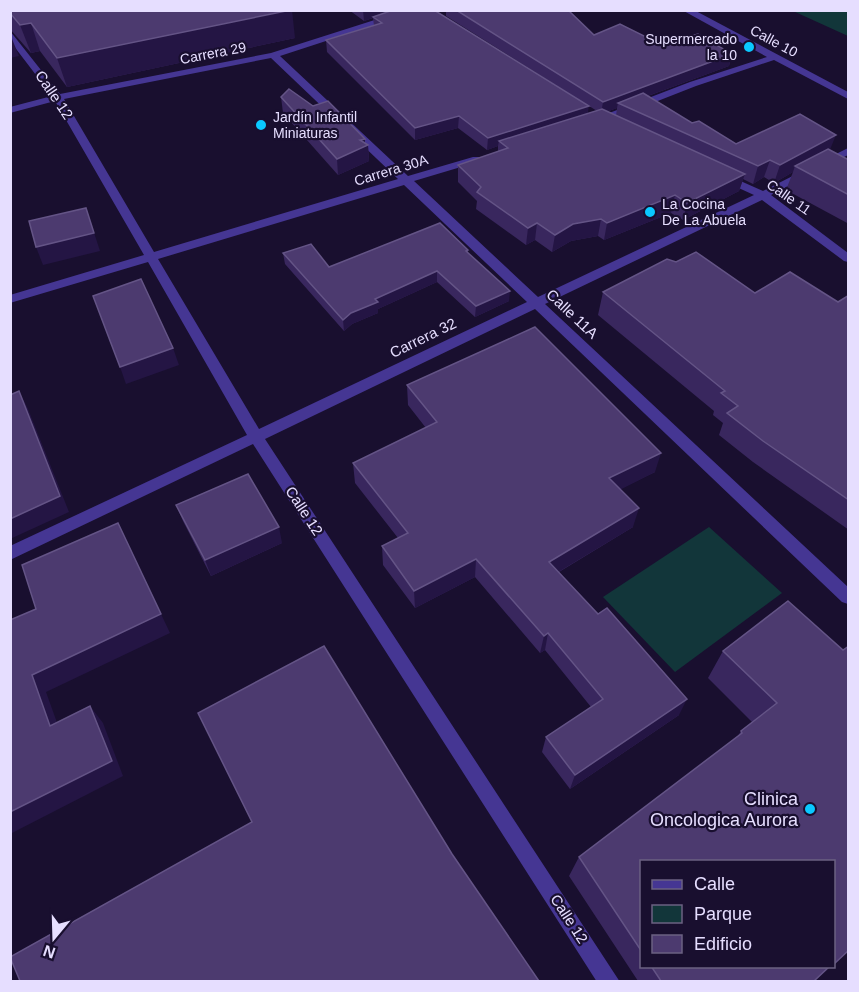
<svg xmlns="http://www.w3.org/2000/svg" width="859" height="992" font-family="Arial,sans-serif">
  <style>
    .green { fill: #12363a }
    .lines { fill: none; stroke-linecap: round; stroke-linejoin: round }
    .minor { fill: #453693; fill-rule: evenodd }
    .wall { fill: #39275e; fill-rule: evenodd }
    .shaded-wall { fill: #241544 }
    .building { fill: #4c3a6f; stroke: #645486; stroke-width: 1.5 }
    .poi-dot { fill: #0ac8ff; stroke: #190f2f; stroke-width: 2 }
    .labels { text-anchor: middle; stroke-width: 4.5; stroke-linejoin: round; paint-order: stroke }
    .far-poi-label { font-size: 14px; fill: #e6deff; stroke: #190f2f; text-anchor: start }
    .far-street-label { font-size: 14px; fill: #e6deff; stroke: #190f2f }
    .street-label { font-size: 15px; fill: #e6deff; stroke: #190f2f }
    .near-poi-label { font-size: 18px; fill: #e6deff; stroke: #190f2f; text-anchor: end }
  </style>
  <rect width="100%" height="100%" fill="#190f2f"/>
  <!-- green -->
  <g class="green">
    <path d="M793 11H848V36Z"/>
    <path d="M709 527 782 593 675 672 603 597Z"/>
  </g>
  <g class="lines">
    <!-- minor -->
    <g class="minor">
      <path d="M406 10H421L280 56 408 176 473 157H481V161L414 181 538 297 754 195 719 179V175H727L763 191 848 148V155L771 195 848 253V262L844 261 762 200 545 304 848 587V604L842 602 535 309 265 439 620 982H597L253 444 10 560V546L247 435 148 262 10 303V295L144 255 55 101 10 113V107L52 96 10 41V31L60 94 271 53ZM271 58 398 179 154 252 64 99ZM404 185 527 302 259 429 158 259Z"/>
      <path d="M682 10H694L848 92V99L774 60 696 86 599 124H591V120L690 82 767 57Z"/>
    </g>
  </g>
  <!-- wall -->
  <g class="wall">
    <path d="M10 10 295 38 67 87 40 51 31 53 10 29Z"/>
    <path d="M349 10H434L587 114 597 111 446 16V10H568L594 35 662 45 732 54 729 66 648 96 692 123 736 144 830 150 849 160V224L786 190 793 172 774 183 764 177 753 184 743 179 739 191 683 220 671 213 604 240 598 236 571 241 552 252 535 240 526 245 476 209 477 201 458 182V165L498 152V146L487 150 458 128 415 140 327 52 326 40 374 26 373 18 364 21ZM617 108 616 116 606 112Z"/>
    <path d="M281 97 368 145 369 161 338 175 283 113Z"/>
    <path d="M468 250V253L509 301 475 317 437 282 378 309V313L352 324 344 331 285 264 283 253 329 267Z"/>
    <path d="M603 292 755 293 838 302 849 295V530L753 462 719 435 723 423 713 415 714 411 598 315Z"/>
    <path d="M407 385 655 472 620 489 633 527 559 572 679 715 570 789 542 752 546 737 591 707 545 650 540 653 475 577 415 608 383 565 382 546 398 538 355 483 353 463 426 428 408 405Z"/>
    <path d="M176 505 282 543 211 576 183 521Z"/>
    <path d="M843 650 642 861V966H830L814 981H638L569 876 579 857 736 739 741 731 752 722 708 678 723 651Z"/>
  </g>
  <!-- shaded-wall -->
  <g class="shaded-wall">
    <path d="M292 10 295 38 67 87 57 58Z"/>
    <path d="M363 10H397L373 17V18L364 21Z"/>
    <path d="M31 23 40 51 31 53 20 25Z"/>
    <path d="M10 34 19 56 10 58Z"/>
    <path d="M732 54 729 66 623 105 618 103 617 108 601 114 603 102Z"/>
    <path d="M589 106 587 118 499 141 498 146 487 150 488 138Z"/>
    <path d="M459 116 458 128 415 140V128Z"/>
    <path d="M836 135 829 152 795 166 793 172 774 183 780 165Z"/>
    <path d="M365 139V147L368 145 369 161 338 175 337 159 360 140Z"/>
    <path d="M770 160 764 177 753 184 758 166Z"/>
    <path d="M745 174 739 191 683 220 687 203Z"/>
    <path d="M675 195 671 213 604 240 607 223Z"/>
    <path d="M86 208 100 251 43 265 36 247Z"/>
    <path d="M601 219 598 236 571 241 552 252 555 235 573 224Z"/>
    <path d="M537 223 535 240 526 245 528 228Z"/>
    <path d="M437 271V282L378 309V313L352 324 344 331 343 320 351 313 375 299Z"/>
    <path d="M510 291 509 301 475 317 476 306Z"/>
    <path d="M173 348 179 365 126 384 120 367Z"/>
    <path d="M19 391 28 409 69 512 10 539V519Z"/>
    <path d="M661 453 655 472 604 498 609 478Z"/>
    <path d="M639 508 633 527 545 580 549 562Z"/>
    <path d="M118 523 170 633 46 692 64 742 50 726 32 675Z"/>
    <path d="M279 527 282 543 211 576 205 560Z"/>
    <path d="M476 559 475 577 415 608 414 591Z"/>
    <path d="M548 633 545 650 540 653 544 636Z"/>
    <path d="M687 699 679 715 570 789 575 775Z"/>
    <path d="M90 706 103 723 123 776 10 834V812Z"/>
  </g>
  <!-- building -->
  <g class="building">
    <path d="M10 10H291L57 58 31 23 20 25 10 13Z"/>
    <path d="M393 10H434L589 106 488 138 459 116 415 128 326 40 382 23 373 17Z"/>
    <path d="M456 10H568L594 35 620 24 662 45 698 34 732 54 603 102Z"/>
    <path d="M289 89 313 106 328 101 365 139 360 140 368 145 337 159 281 97Z"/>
    <path d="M643 93 692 123 699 121 736 144 800 114 836 135 780 165 770 160 758 166 618 103Z"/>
    <path d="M602 109 745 174 687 203 675 195 607 223 601 219 573 224 555 235 537 223 528 228 477 192 481 187 458 165 508 148 499 141Z"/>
    <path d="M828 149 849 160V195L795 166Z"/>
    <path d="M86 208 94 233 36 247 29 221Z"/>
    <path d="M440 223 468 250 466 251 510 291 476 306 437 271 375 299 378 302 351 313 343 320 283 253 311 244 329 267Z"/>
    <path d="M696 252 755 293 790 272 838 302 849 295V500L763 441 727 413 738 406 721 393 725 391 603 292 667 259 676 262Z"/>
    <path d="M141 279 173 348 120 367 93 296Z"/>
    <path d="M535 327 661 453 609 478 639 508 549 562 598 614 607 608 687 699 575 775 546 737 603 699 548 633 544 636 476 559 414 591 382 546 408 533 353 463 437 422 407 385Z"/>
    <path d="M19 391 60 496 10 519V395Z"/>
    <path d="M248 474 279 527 205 560 176 505Z"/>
    <path d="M118 523 161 614 32 675 50 726 90 706 112 761 10 812V620L36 609 22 565Z"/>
    <path d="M788 601 843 650 849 646V950L834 964V861H642V952L579 857 742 733 741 731 777 703 723 651Z"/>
    <path d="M324 646 452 854 539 981H20L10 957 252 822 198 713Z"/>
    <path d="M651 966H830L814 981H661Z"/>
  </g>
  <!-- markers -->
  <g class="poi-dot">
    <circle cx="749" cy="47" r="6"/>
    <circle cx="261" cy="125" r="6"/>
    <circle cx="650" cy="212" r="6"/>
    <circle cx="810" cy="809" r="6"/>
  </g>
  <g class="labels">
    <!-- far-poi labels -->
    <g class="far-poi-label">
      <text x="737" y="44" text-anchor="end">Supermercado<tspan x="737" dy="16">la 10</tspan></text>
      <text x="273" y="122">Jardín Infantil<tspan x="273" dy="16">Miniaturas</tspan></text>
      <text x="662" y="209">La Cocina<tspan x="662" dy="16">De La Abuela</tspan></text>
    </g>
    <!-- far-street labels -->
    <g class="far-street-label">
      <text transform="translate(774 41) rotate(28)" y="5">Calle 10</text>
      <text transform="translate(213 53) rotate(-11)" y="5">Carrera 29</text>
      <text transform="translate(391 170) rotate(-17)" y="5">Carrera 30A</text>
      <text transform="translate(789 197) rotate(35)" y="5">Calle 11</text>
    </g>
    <!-- street labels -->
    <g class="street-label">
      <text transform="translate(54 95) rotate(56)" y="5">Calle 12</text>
      <text transform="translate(572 314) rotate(43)" y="5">Calle 11A</text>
      <text transform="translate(423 338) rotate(-26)" y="5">Carrera 32</text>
      <text transform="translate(304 511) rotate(57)" y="5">Calle 12</text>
      <text transform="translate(569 919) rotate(57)" y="5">Calle 12</text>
    </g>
    <!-- near-poi labels -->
    <g class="near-poi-label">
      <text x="798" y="805">Clinica<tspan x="798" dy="21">Oncologica Aurora</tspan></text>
    </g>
  </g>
  <!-- border -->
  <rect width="859" height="992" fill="none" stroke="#e6deff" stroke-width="24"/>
  <!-- legend -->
  <rect x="640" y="860" width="195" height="108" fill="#190f2f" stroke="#6b6282" stroke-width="1.5"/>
  <rect x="652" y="880" width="30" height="9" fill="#453693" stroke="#6b6282" stroke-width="1.5"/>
  <text x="694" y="890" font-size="18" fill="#e6deff">Calle</text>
  <rect x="652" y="905" width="30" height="18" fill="#12363a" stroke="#6b6282" stroke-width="1.5"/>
  <text x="694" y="920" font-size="18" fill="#e6deff">Parque</text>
  <rect x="652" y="935" width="30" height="18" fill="#4c3a6f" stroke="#6b6282" stroke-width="1.5"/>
  <text x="694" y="950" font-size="18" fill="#e6deff">Edificio</text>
  <!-- north arrow -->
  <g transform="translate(54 938) rotate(199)" stroke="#190f2f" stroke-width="4.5" paint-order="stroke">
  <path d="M0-4.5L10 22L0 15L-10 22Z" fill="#e6deff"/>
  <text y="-9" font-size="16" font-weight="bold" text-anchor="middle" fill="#e6deff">N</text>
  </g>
</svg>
